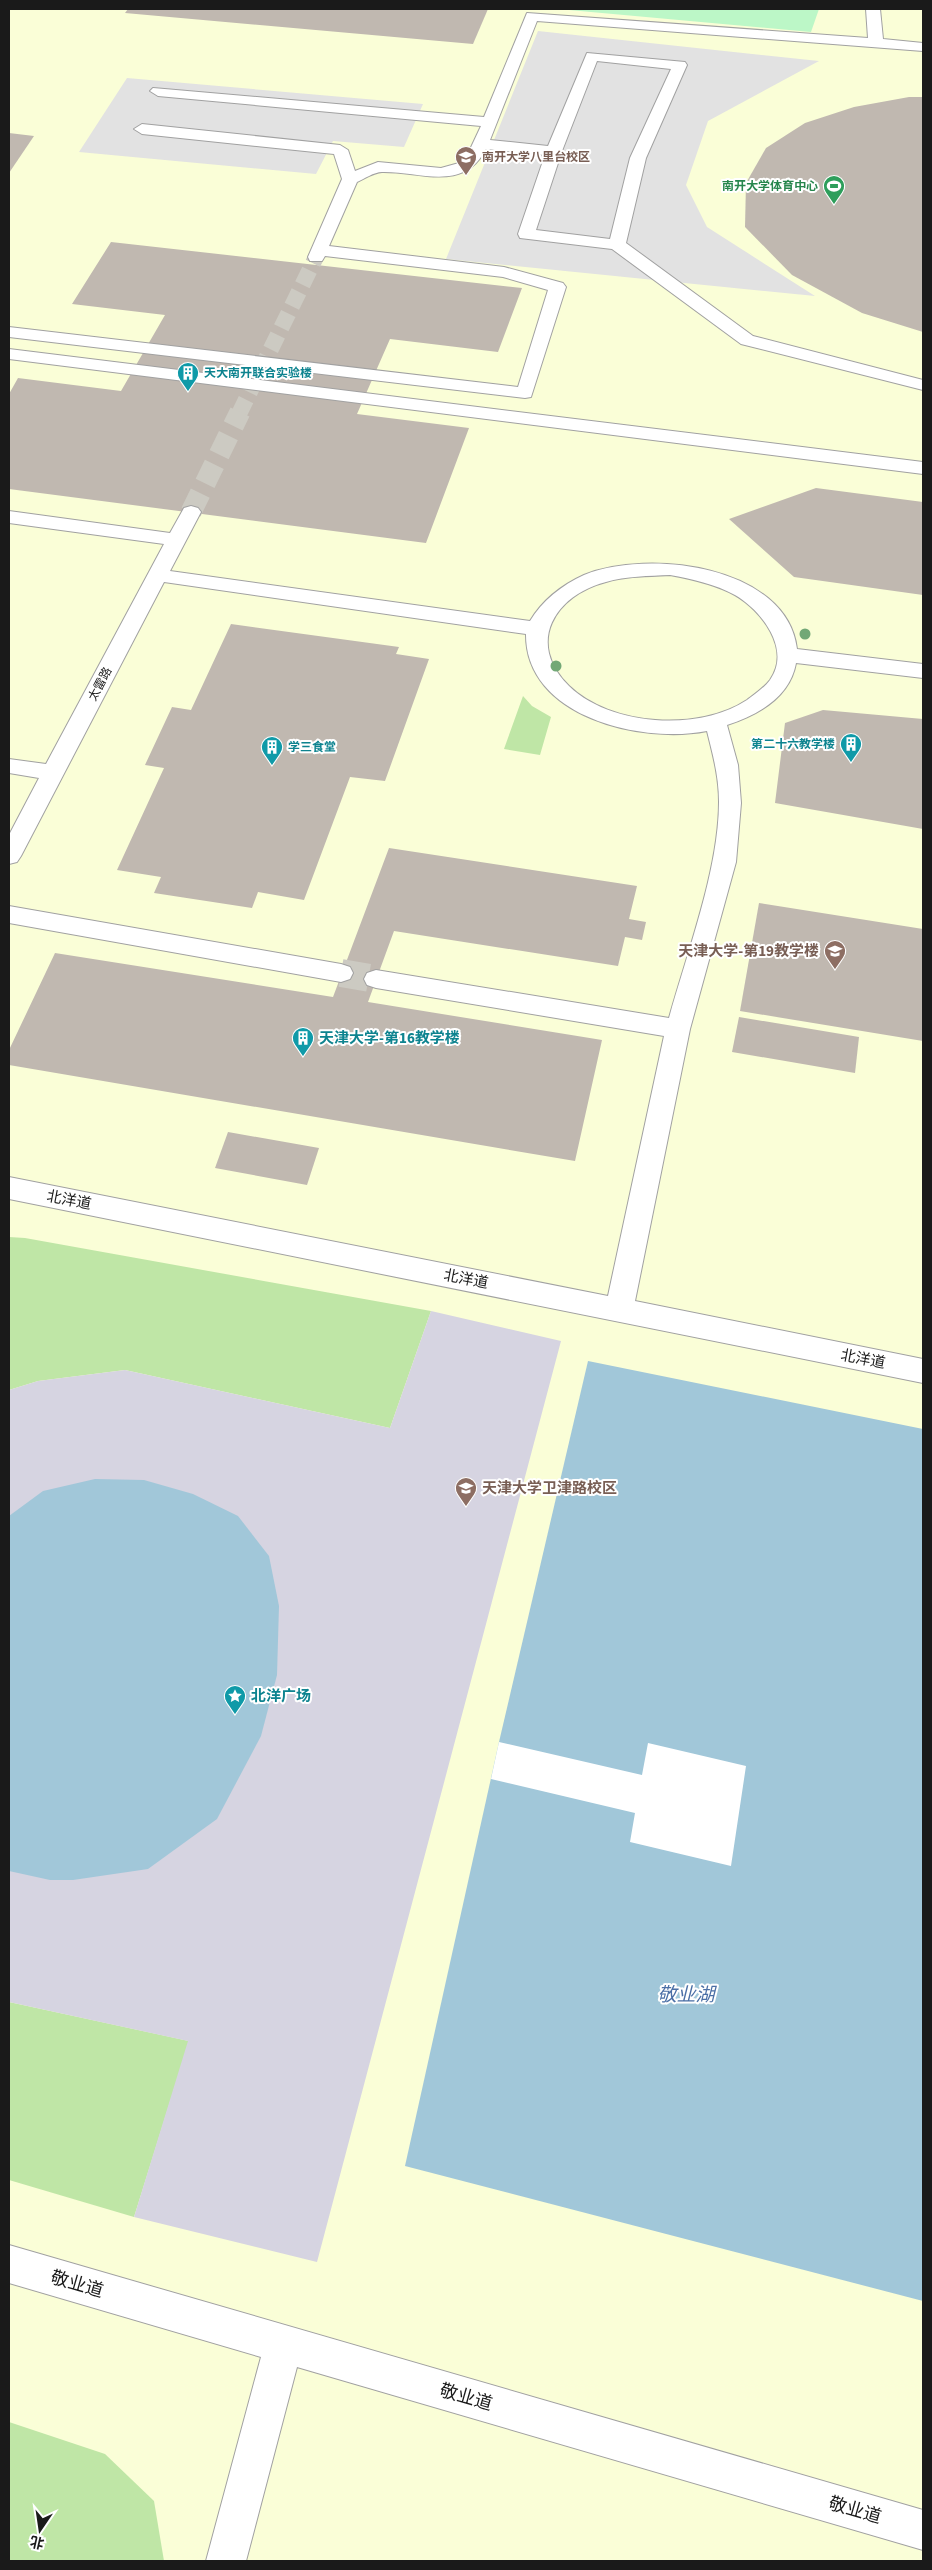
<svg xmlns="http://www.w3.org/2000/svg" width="932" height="2570" font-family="'Source Sans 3','Noto Sans SC',sans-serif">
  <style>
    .education { fill: #fafed7 }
    .grass { fill: #bfe6a6 }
    .park { fill: #bcf7c7 }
    .parking { fill: #e2e2e2 }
    .plaza { fill: #d6d4e1 }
    .water { fill: #a1c7d9 }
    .pier { fill: #fff }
    .building { fill: #c0b8b0 }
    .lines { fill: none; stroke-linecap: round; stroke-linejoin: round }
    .minor-tunnel-far2 { stroke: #cccac2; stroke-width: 16; stroke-dasharray: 16 8; stroke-linecap: butt }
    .minor-tunnel-far1 { stroke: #cccac2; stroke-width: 21; stroke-dasharray: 21 11; stroke-linecap: butt }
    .minor-tunnel { stroke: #cccac2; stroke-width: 28; stroke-dasharray: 28 14; stroke-linecap: butt }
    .minor-casing { stroke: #a1a1a1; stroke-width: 2 }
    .minor { fill: #fff; fill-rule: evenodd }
    .tree { fill: #72a876 }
    .labels { text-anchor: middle; stroke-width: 4; stroke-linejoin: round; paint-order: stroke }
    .far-education-label { font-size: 12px; font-weight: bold; fill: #785e54; stroke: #fff; text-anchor: start }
    .far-leisure-label { font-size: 12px; font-weight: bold; fill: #27864d; stroke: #fff; text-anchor: end }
    .far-culture-label { font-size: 12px; font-weight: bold; fill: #0d838f; stroke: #fff; text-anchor: start }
    .far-street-label { font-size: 12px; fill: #1a1a1a; stroke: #fff }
    .education-label { font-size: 15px; font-weight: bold; fill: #785e54; stroke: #fff; text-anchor: end }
    .culture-label { font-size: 15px; font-weight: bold; fill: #0d838f; stroke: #fff; text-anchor: start }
    .street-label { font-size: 15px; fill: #1a1a1a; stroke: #fff }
    .near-street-label { font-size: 18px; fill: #1a1a1a; stroke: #fff }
    .near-water-label { font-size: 19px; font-style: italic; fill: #4b6fa6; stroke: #fff }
  </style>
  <rect width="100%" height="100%" fill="#ece9e0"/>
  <!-- education -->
  <rect class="education" x="9" y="9" width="914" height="2552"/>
  <!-- grass -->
  <g class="grass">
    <path d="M523 696 532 706 551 717 540 755 504 749Z"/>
    <path d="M9 1237 25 1238 431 1311 390 1428 125 1370 38 1381 9 1390Z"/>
    <path d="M9 2002 189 2041 134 2217 9 2180Z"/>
    <path d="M9 2422 105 2454 154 2501 164 2561H9Z"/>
  </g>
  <!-- park -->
  <path class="park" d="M558 9H819L811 32Z"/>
  <!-- parking -->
  <g class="parking">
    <path d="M538 31 819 61 708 121 686 185 707 227 815 296 446 259Z"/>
    <path d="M127 78 423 104 404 147 333 141 316 174 79 152Z"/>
  </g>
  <!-- plaza -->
  <path class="plaza" d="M431 1311 561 1341 317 2262 134 2217 188 2041 9 2002V1390L38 1381 125 1370 390 1428Z"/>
  <!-- water -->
  <g class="water">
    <path d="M588 1361 923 1429V2301L405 2166 499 1742Z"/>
    <path d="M95 1479 144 1480 193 1494 238 1516 269 1556 279 1606 277 1675 261 1736 217 1819 148 1869 73 1880H50L9 1871V1516L43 1491Z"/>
  </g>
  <!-- pier -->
  <path class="pier" d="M499 1742 642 1775 648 1743 746 1766 731 1866 630 1842 635 1813 491 1779Z"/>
  <!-- building -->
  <g class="building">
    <path d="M128 9H488L473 44 125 13Z"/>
    <path d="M909 97H923V332L862 313 792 275 745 227 746 183 766 148 805 123 854 107Z"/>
    <path d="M9 133 34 136 9 173Z"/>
    <path d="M111 242 522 288 498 352 390 339 357 414 469 428 426 543 9 489V394L18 378 121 391 165 315 72 304Z"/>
    <path d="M816 488 923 502V595L794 577 729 519Z"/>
    <path d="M231 624 399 647 396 654 429 659 385 781 350 777 304 900 258 892 252 908 154 893 161 877 117 870 164 768 145 765 172 707 191 710Z"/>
    <path d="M823 710 923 719V829L775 803 785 723Z"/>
    <path d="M389 848 637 886 629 919 646 922 642 940 625 937 618 966 394 931 368 1002 602 1040 575 1161 9 1065V1050L55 953 333 997Z"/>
    <path d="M759 903 923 929V1041L740 1011Z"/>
    <path d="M739 1017 859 1037 855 1073 732 1052Z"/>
    <path d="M228 1132 319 1148 307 1185 215 1168Z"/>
  </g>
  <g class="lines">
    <!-- minor-tunnel-far2 -->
    <path class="minor-tunnel-far2" d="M239 414 316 257"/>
    <!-- minor-tunnel-far1 -->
    <path class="minor-tunnel-far1" d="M191 512 240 412"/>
    <!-- minor-tunnel -->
    <path class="minor-tunnel" d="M341 973 376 979"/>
    <!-- minor casing -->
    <g class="minor-casing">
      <g id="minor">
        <path d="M866 9H880L883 39 923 43V51L537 21 490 140 548 146 587 53 685 62 687 65 646 158 626 243 753 336 923 380V390L741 344 612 249 520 238 518 234 545 155 486 149C463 193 420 171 382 172 374 172 364 179 357 182L329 246 504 267 563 283 566 287 531 397 525 398 9 337V327L518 387 548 290 503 277 325 256 322 261H310L308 257 342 179 334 154 142 134 134 129 142 124 340 145 348 150 355 171 378 162 441 168 459 163 466 158 481 126 158 96 150 91 153 88 484 117 527 13 868 38ZM597 61 671 69 630 158 610 239 536 230 562 151Z"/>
        <path d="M9 349 923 462V474L9 359Z"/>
        <path d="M191 506 198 508 201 512 170 571 530 621C542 601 562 585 584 575 647 549 787 565 797 649L923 664V678L796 663C790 697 758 715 727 725L738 765 741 803 736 862 690 1029 635 1301 923 1359V1383L9 1199V1177L608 1296 664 1036 376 988 367 985 364 979 367 973 376 970 669 1018C687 953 719 869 719 802 719 777 713 755 707 731 642 744 525 717 526 634L164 582 21 856 17 862 9 864V835L39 778 9 773V759L46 764 164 544 9 523V511L170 533 184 508ZM670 575C692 579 715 584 735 595 761 610 792 649 770 680 764 688 755 694 747 700 699 732 610 726 569 686 525 643 555 595 606 582 626 576 649 576 670 575Z"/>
        <path d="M9 906 341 964 350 967 353 973 350 979 341 982 9 923Z"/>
        <path d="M9 2245 923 2510V2550L297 2367 246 2561H206L261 2357 9 2283Z"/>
      </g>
    </g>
    <!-- minor -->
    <use href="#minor" class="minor"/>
  </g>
  <!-- trees -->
  <g class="tree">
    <circle cx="805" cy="634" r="5.5"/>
    <circle cx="556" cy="666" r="5.5"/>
  </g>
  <!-- icons -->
  <defs>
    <g id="university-pin" transform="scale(1.125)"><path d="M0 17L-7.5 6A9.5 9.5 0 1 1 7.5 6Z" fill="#8d6e63" stroke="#fff"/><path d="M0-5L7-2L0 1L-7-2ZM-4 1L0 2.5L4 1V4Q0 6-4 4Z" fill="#fff"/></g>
    <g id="stadium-pin" transform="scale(1.125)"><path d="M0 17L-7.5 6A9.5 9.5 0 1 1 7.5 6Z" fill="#2e9e5b" stroke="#fff"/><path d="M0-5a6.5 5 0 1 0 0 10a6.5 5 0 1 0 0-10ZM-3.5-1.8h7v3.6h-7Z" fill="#fff"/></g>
    <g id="building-pin" transform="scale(1.125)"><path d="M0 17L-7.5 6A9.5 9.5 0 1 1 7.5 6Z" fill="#0f9aa8" stroke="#fff"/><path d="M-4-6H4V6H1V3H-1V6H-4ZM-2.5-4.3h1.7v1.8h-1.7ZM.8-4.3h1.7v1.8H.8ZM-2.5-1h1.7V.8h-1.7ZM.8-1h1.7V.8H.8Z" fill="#fff"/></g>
    <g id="sight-pin" transform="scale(1.125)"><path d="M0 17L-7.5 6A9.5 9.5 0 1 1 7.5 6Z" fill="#0f9aa8" stroke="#fff"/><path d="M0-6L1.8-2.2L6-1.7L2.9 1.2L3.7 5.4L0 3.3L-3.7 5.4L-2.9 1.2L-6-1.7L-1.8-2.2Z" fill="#fff"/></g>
  </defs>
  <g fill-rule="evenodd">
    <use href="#university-pin" x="466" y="157"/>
    <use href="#stadium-pin" x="834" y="186"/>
    <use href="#building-pin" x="188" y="373"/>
    <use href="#building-pin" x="851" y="744"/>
    <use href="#building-pin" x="272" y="747"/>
    <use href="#university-pin" x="835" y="951"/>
    <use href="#building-pin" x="303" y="1038"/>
    <use href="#university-pin" x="466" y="1488"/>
    <use href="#sight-pin" x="235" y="1696"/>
  </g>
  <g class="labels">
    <!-- far-education labels -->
    <g class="far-education-label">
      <text x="482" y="161">南开大学八里台校区</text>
    </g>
    <!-- far-leisure labels -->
    <g class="far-leisure-label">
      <text x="818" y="190">南开大学体育中心</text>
    </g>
    <!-- far-culture labels -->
    <g class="far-culture-label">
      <text x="204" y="377">天大南开联合实验楼</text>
      <text x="835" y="748" text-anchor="end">第二十六教学楼</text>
      <text x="288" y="751">学三食堂</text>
    </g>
    <!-- far-street labels -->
    <g class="far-street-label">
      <text transform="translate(100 684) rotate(-62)" y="4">太雷路</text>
    </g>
    <!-- education labels -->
    <g class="education-label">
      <text x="819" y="956">天津大学-第19教学楼</text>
      <text x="482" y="1493" text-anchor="start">天津大学卫津路校区</text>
    </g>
    <!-- culture labels -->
    <g class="culture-label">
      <text x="319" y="1043">天津大学-第16教学楼</text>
      <text x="251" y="1701">北洋广场</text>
    </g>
    <!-- street labels -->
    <g class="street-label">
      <text transform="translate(69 1200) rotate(11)" y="5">北洋道</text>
      <text transform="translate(466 1279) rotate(11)" y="5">北洋道</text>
      <text transform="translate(863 1359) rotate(11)" y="5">北洋道</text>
    </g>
    <!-- near-street labels -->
    <g class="near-street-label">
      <text transform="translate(77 2284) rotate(16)" y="6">敬业道</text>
      <text transform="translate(466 2397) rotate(16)" y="6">敬业道</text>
      <text transform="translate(855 2510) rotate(16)" y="6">敬业道</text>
    </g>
    <!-- near-water labels -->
    <g class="near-water-label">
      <text x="686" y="2001">敬业湖</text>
    </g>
  </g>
  <!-- border -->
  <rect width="932" height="2570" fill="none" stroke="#1a1a1a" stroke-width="20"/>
  <!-- north arrow -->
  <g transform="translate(40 2530) rotate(193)" stroke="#ffffff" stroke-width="4" paint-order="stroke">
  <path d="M0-4L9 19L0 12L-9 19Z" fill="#1a1a1a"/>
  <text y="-8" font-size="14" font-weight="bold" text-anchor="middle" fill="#1a1a1a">北</text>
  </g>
</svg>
